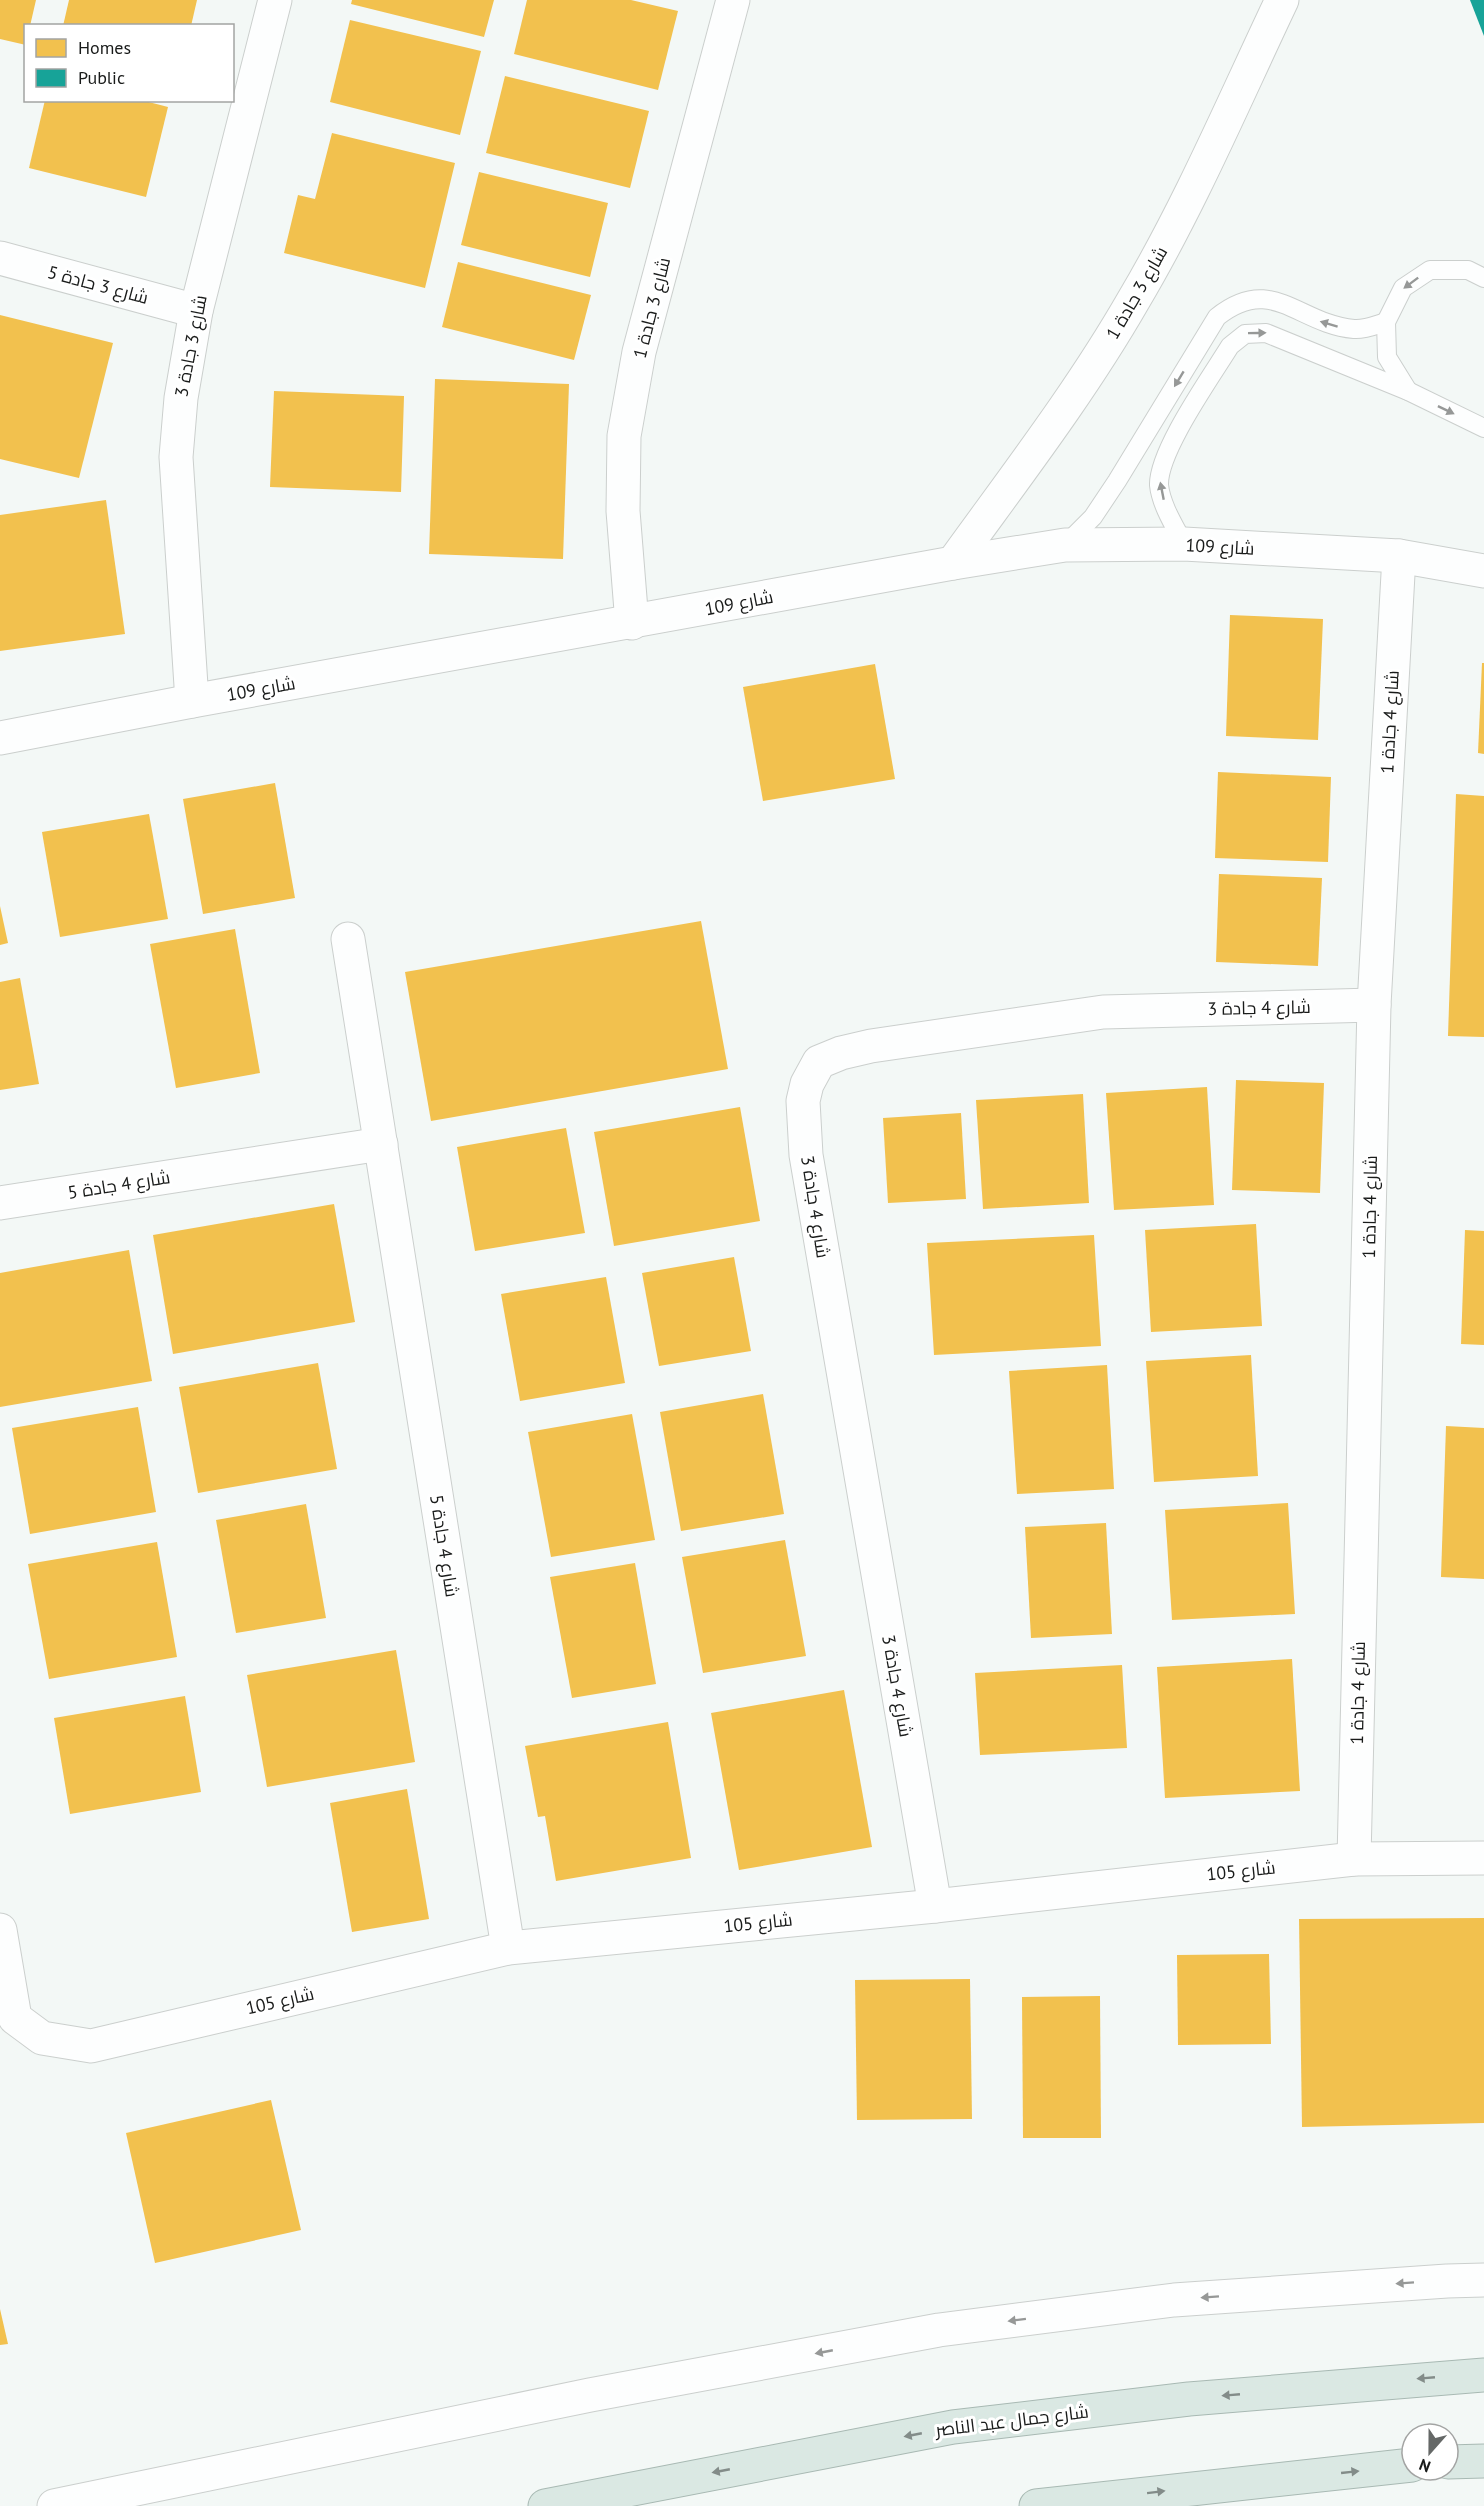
<svg xmlns="http://www.w3.org/2000/svg" width="1484" height="2506" font-family="'PT Sans',Cairo,sans-serif">
  <style>
    .homes { fill: #f2c14e }
    .public { fill: #17a398 }
    .lines { fill: none; stroke-linecap: round; stroke-linejoin: round }
    .lane-casing { stroke: #cbcfcd; stroke-width: 20 }
    .street-casing { stroke: #cbcfcd; stroke-width: 35 }
    .secondary-casing { stroke: #cbcfcd; stroke-width: 35 }
    .highway-casing { stroke: #a8b9b3; stroke-width: 35 }
    .lane { stroke: #fdfefe; stroke-width: 18 }
    .street { stroke: #fdfefe; stroke-width: 33 }
    .secondary { stroke: #fdfefe; stroke-width: 33 }
    .highway { stroke: #dae8e3; stroke-width: 33 }
    .oneway { fill: #969897 }
    .oneway2 { fill: #838c89 }
    .labels { text-anchor: middle; stroke-width: 6; stroke-linejoin: round; paint-order: stroke }
    .street-label { font-size: 18px; fill: #191b1a; stroke: #fff }
  </style>
  <rect width="100%" height="100%" fill="#f3f8f6"/>
  <!-- homes -->
  <g class="homes">
    <path d="M0 0H36L30 26H26V45L0 39Z"/>
    <path d="M69 0H197L191 26H63Z"/>
    <path d="M352 0H494L484 37 351 4Z"/>
    <path d="M527 0H631L678 11 658 90 514 54Z"/>
    <path d="M350 20 481 51 460 135 330 102Z"/>
    <path d="M505 76 649 111 630 188 486 153Z"/>
    <path d="M45 100H141L168 107 146 197 29 168Z"/>
    <path d="M332 133 455 163 425 288 284 253 298 195 315 199Z"/>
    <path d="M479 172 608 203 590 277 461 245Z"/>
    <path d="M458 262 591 295 574 360 442 327Z"/>
    <path d="M0 315 113 343 79 478 0 459Z"/>
    <path d="M435 379 569 384 563 559 429 554Z"/>
    <path d="M274 391 404 396 401 492 270 487Z"/>
    <path d="M106 500 125 634 0 651V515Z"/>
    <path d="M1230 615 1323 619 1318 740 1226 736Z"/>
    <path d="M1482 663H1484V754L1478 753Z"/>
    <path d="M875 664 895 779 763 801 743 687Z"/>
    <path d="M1218 772 1331 777 1328 862 1215 858Z"/>
    <path d="M275 783 295 898 203 914 183 799Z"/>
    <path d="M1456 794 1484 796V1037L1448 1036Z"/>
    <path d="M149 814 168 919 60 937 42 832Z"/>
    <path d="M1219 874 1322 878 1318 966 1216 962Z"/>
    <path d="M0 906 8 943 0 945Z"/>
    <path d="M701 921 728 1069 431 1121 405 972Z"/>
    <path d="M235 929 260 1073 176 1088 150 944Z"/>
    <path d="M20 978 39 1084 0 1090V982Z"/>
    <path d="M1236 1080 1324 1083 1320 1193 1232 1190Z"/>
    <path d="M1207 1087 1214 1205 1114 1210 1106 1093Z"/>
    <path d="M1083 1094 1089 1203 983 1209 976 1100Z"/>
    <path d="M740 1107 760 1221 614 1246 594 1132Z"/>
    <path d="M961 1113 966 1199 888 1203 883 1118Z"/>
    <path d="M566 1128 585 1233 475 1251 457 1147Z"/>
    <path d="M334 1204 355 1322 173 1354 153 1235Z"/>
    <path d="M1256 1224 1262 1326 1151 1332 1145 1230Z"/>
    <path d="M1465 1230 1484 1231V1345L1461 1344Z"/>
    <path d="M1094 1235 1101 1346 934 1355 927 1243Z"/>
    <path d="M129 1250 152 1381 0 1407V1273Z"/>
    <path d="M734 1257 751 1351 659 1366 642 1273Z"/>
    <path d="M606 1277 625 1383 520 1401 501 1294Z"/>
    <path d="M1251 1355 1258 1476 1154 1482 1146 1361Z"/>
    <path d="M318 1363 337 1469 198 1493 179 1387Z"/>
    <path d="M1107 1365 1114 1489 1017 1494 1009 1371Z"/>
    <path d="M763 1394 784 1514 681 1531 660 1412Z"/>
    <path d="M138 1407 156 1512 30 1534 12 1428Z"/>
    <path d="M632 1414 655 1540 551 1557 528 1432Z"/>
    <path d="M1446 1426 1484 1428V1579L1441 1577Z"/>
    <path d="M1288 1503 1295 1614 1172 1620 1165 1510Z"/>
    <path d="M306 1504 326 1618 236 1633 216 1520Z"/>
    <path d="M1106 1523 1112 1634 1031 1638 1025 1527Z"/>
    <path d="M785 1540 806 1656 703 1673 682 1557Z"/>
    <path d="M157 1542 177 1657 49 1679 28 1564Z"/>
    <path d="M635 1563 656 1684 572 1698 550 1577Z"/>
    <path d="M396 1650 415 1762 267 1787 247 1675Z"/>
    <path d="M1292 1659 1300 1791 1165 1798 1157 1667Z"/>
    <path d="M1122 1665 1127 1748 980 1755 975 1673Z"/>
    <path d="M844 1690 872 1847 739 1870 711 1713Z"/>
    <path d="M185 1696 201 1792 70 1814 54 1718Z"/>
    <path d="M668 1722 691 1858 556 1881 545 1816 538 1817 525 1746Z"/>
    <path d="M407 1789 429 1919 352 1932 330 1803Z"/>
    <path d="M1484 1918V2123L1302 2127 1299 1919Z"/>
    <path d="M1269 1954 1271 2044 1178 2045 1177 1955Z"/>
    <path d="M970 1979 972 2119 857 2120 855 1980Z"/>
    <path d="M1100 1996 1101 2138H1023L1022 1997Z"/>
    <path d="M271 2100 301 2230 155 2263 126 2133Z"/>
    <path d="M0 2309 8 2344 0 2345Z"/>
  </g>
  <!-- public -->
  <path class="public" d="M1470 0H1484V36Z"/>
  <g class="lines">
    <!-- lane casing -->
    <g class="lane-casing">
      <g id="lane">
        <path d="M1408 391 1387 357 1386 322 1403 288 1430 270H1468L1484 278"/>
        <path d="M1184 544C1175 527 1161 505 1159 485 1158 451 1211 377 1230 346L1245 334 1266 333 1408 391 1484 428"/>
        <path d="M1065 545 1093 517 1117 481 1217 317C1272 273 1298 324 1354 329 1364 330 1376 325 1386 322"/>
      </g>
    </g>
    <!-- street casing -->
    <g class="street-casing">
      <g id="street">
        <path d="M0 258 196 311"/>
        <path d="M953 563C1015 477 1080 393 1133 301 1190 205 1234 101 1282 0"/>
        <path d="M632 623 623 511 624 436 639 352 733 0"/>
        <path d="M192 701 176 457 181 398 196 311 275 0"/>
        <path d="M0 738 192 701 953 563 1065 545 1184 544 1399 556 1484 571"/>
        <path d="M348 939 508 1948"/>
        <path d="M0 1203 381 1144"/>
        <path d="M1354 1859 1374 1005 1399 556"/>
        <path d="M935 1906 806 1155 803 1101 807 1084 819 1062 841 1053 871 1046 1103 1012 1374 1005"/>
        <path d="M0 1930 15 2018 42 2038 91 2046 508 1948 935 1906 1354 1859 1484 1858"/>
      </g>
    </g>
    <!-- secondary casing -->
    <g class="secondary-casing">
      <path id="secondary" d="M54 2506 590 2395 939 2330 1174 2300 1447 2281 1484 2280"/>
    </g>
    <!-- highway casing -->
    <g class="highway-casing">
      <g id="highway">
        <path d="M1448 2462 1484 2461"/>
        <path d="M545 2506 953 2427 1189 2399 1484 2375"/>
        <path d="M1036 2506 1412 2465"/>
      </g>
    </g>
    <!-- lane -->
    <use href="#lane" class="lane"/>
    <!-- street -->
    <use href="#street" class="street"/>
    <!-- secondary -->
    <use href="#secondary" class="secondary"/>
    <!-- highway -->
    <use href="#highway" class="highway"/>
  </g>
  <!-- one-way arrows -->
  <defs><path id="oneway-solid" d="M-6-.8H1V-3.2L6.5 0L1 3.2V.8H-6Z" transform="scale(1.5)"/></defs>
  <g class="oneway">
    <use href="#oneway-solid" transform="translate(1411 283) rotate(143)"/>
    <use href="#oneway-solid" transform="translate(1329 324) rotate(-163)"/>
    <use href="#oneway-solid" transform="translate(1257 333) rotate(-1)"/>
    <use href="#oneway-solid" transform="translate(1179 379) rotate(121)"/>
    <use href="#oneway-solid" transform="translate(1446 410) rotate(26)"/>
    <use href="#oneway-solid" transform="translate(1162 491) rotate(-101)"/>
    <use href="#oneway-solid" transform="translate(1405 2283) rotate(176)"/>
    <use href="#oneway-solid" transform="translate(1210 2297) rotate(176)"/>
    <use href="#oneway-solid" transform="translate(1017 2320) rotate(173)"/>
    <use href="#oneway-solid" transform="translate(824 2352) rotate(169)"/>
  </g>
  <g class="oneway2">
    <use href="#oneway-solid" transform="translate(1426 2378) rotate(175)"/>
    <use href="#oneway-solid" transform="translate(1231 2395) rotate(175)"/>
    <use href="#oneway-solid" transform="translate(913 2435) rotate(169)"/>
    <use href="#oneway-solid" transform="translate(721 2471) rotate(169)"/>
    <use href="#oneway-solid" transform="translate(1350 2472) rotate(-6)"/>
    <use href="#oneway-solid" transform="translate(1156 2492) rotate(-7)"/>
  </g>
  <g class="labels">
    <!-- street labels -->
    <g class="street-label">
      <text transform="translate(98 285) rotate(15)" y="6">شارع 3 جادة 5</text>
      <text transform="translate(1137 293) rotate(-60)" y="6">شارع 3 جادة 1</text>
      <text transform="translate(652 308) rotate(-76)" y="6">شارع 3 جادة 1</text>
      <text transform="translate(191 346) rotate(-79)" y="6">شارع 3 جادة 3</text>
      <text transform="translate(1220 547) rotate(3)" y="6">شارع 109</text>
      <text transform="translate(739 603) rotate(-11)" y="6">شارع 109</text>
      <text transform="translate(261 689) rotate(-10)" y="6">شارع 109</text>
      <text transform="translate(1390 722) rotate(-87)" y="6">شارع 4 جادة 1</text>
      <text transform="translate(1259 1008) rotate(-1)" y="6">شارع 4 جادة 3</text>
      <text transform="translate(119 1185) rotate(-9)" y="6">شارع 4 جادة 5</text>
      <text transform="translate(815 1207) rotate(81)" y="6">شارع 4 جادة 3</text>
      <text transform="translate(1370 1207) rotate(-89)" y="6">شارع 4 جادة 1</text>
      <text transform="translate(444 1546) rotate(81)" y="6">شارع 4 جادة 5</text>
      <text transform="translate(897 1686) rotate(80)" y="6">شارع 4 جادة 3</text>
      <text transform="translate(1358 1693) rotate(-89)" y="6">شارع 4 جادة 1</text>
      <text transform="translate(1241 1871) rotate(-6)" y="6">شارع 105</text>
      <text transform="translate(758 1923) rotate(-6)" y="6">شارع 105</text>
      <text transform="translate(280 2001) rotate(-13)" y="6">شارع 105</text>
      <text transform="translate(1012 2421) rotate(-7)" y="6">شارع جمال عبد الناصر</text>
    </g>
  </g>
  <!-- legend -->
  <rect x="24" y="24" width="210" height="78" fill="#ffffff" stroke="#a3a4a3" stroke-width="1.5"/>
  <rect x="36" y="39" width="30" height="18" fill="#f2c14e" stroke="#a3a4a3" stroke-width="1.5"/>
  <text x="78" y="54" font-size="18" fill="#191b1a">Homes</text>
  <rect x="36" y="69" width="30" height="18" fill="#17a398" stroke="#a3a4a3" stroke-width="1.5"/>
  <text x="78" y="84" font-size="18" fill="#191b1a">Public</text>
  <!-- north arrow -->
  <g transform="translate(1430 2452) rotate(201)"><circle r="28" fill="#ffffff" stroke="#a3a4a3" stroke-width="1.5"/>
  <path d="M0-4.5L10 22L0 15L-10 22Z" fill="#656867"/>
  <text y="-9" font-size="16" font-weight="bold" text-anchor="middle" fill="#191b1a">N</text>
  </g>
</svg>
